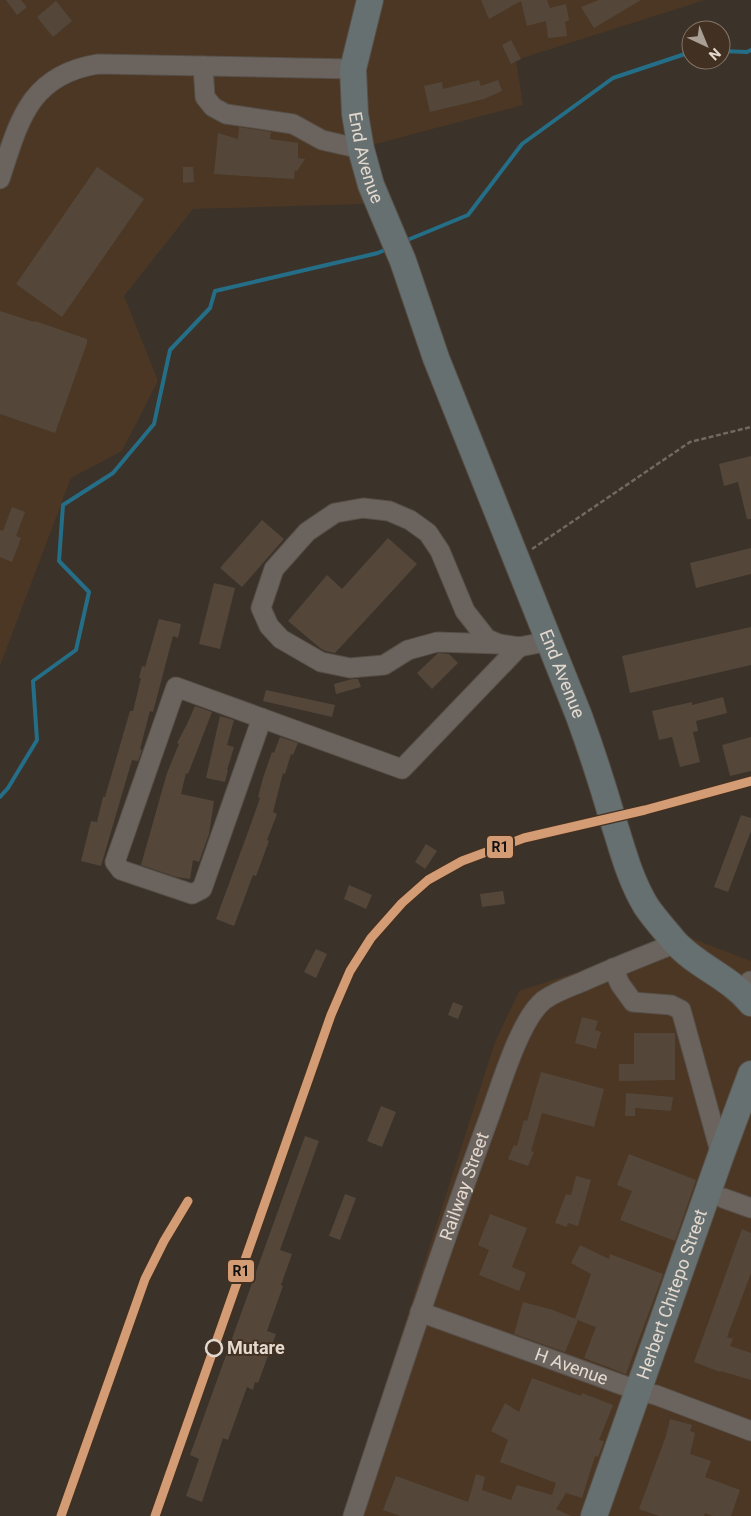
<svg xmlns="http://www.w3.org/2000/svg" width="751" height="1516" font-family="Roboto,sans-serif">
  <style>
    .built { fill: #4b3724 }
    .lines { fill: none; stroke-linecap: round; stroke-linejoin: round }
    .stream { stroke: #256e88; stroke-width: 4 }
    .building { fill: #54473a }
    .minor-casing { stroke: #574f48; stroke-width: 21 }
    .highway-casing { stroke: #574f48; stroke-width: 28 }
    .path { stroke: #706964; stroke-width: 2.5; stroke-dasharray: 5 2.5; stroke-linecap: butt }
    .minor { stroke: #6b645e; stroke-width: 19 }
    .highway { stroke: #677070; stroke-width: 26 }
    .rail { stroke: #726b64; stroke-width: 4; stroke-dasharray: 10 5; stroke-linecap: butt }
    .rail-1-casing { stroke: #423122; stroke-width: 12 }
    .rail-1 { stroke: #d39c74; stroke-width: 9 }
    .stop-dot { fill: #423122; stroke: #e4d9cf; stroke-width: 2.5 }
    .labels { text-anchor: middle; stroke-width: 4; stroke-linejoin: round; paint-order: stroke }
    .street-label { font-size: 18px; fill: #e4d9cf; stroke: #423122 }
    .stop-label { font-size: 18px; font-weight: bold; fill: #e4d9cf; stroke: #423122; text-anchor: start }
    .line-badge { stroke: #423122; stroke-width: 2 }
    .pale-badge-label { font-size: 14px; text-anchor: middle; font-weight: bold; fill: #111 }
  </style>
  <rect width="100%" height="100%" fill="#3b3229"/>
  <!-- built -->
  <g class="built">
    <path d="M0 0H705L516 60 523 105 357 149 363 204 193 209 124 296 158 381 122 451 71 478 0 666Z"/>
    <path d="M686 936 751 961V1516H343L495 1042 519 991Z"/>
  </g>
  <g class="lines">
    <!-- stream -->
    <g class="stream">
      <path d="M721 51 747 52 751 50"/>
      <path d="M405 241 468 215 522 144 613 78 691 52"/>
      <path d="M0 797 8 788 37 740 33 681 76 650 89 592 59 561 63 505 113 473 154 424 170 350 210 308 215 291 378 253 389 248"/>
    </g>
  </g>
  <!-- building -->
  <g class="building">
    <path d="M6 0H21L27 7 17 15Z"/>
    <path d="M481 0H547L550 8 566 4 569 20 565 22 567 36 548 38 546 21 527 26 521 1 489 19Z"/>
    <path d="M599 0H641L594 28 581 7Z"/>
    <path d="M56 1 72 21 53 37 37 17Z"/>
    <path d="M511 40 521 59 511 64 502 45Z"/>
    <path d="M479 80 481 86 498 80 502 91 484 99 430 112 424 86 442 82 443 89Z"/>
    <path d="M239 127 271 132 270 139 298 143V158L305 159 297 171 295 170 294 179 214 174 218 133 238 139Z"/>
    <path d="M97 167 144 199 62 317 16 284Z"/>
    <path d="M183 167H193L194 182 183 183Z"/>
    <path d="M0 311 34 322 35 321 87 339V343L55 433 0 414Z"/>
    <path d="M751 456V519H747L738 482 724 486 719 464Z"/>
    <path d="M12 507 25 512 16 536 21 538 12 562 0 557V530L3 531Z"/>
    <path d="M262 520 284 539 242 587 220 568Z"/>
    <path d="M388 538 417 564 335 653 325 651 320 648 288 621 327 575 342 589Z"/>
    <path d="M751 548V574L696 588 690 563Z"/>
    <path d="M214 583 235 588 220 649 199 644Z"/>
    <path d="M159 619 181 624 178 638 173 636 153 712 150 711 140 749 142 750 138 761 132 760 101 866 81 861 91 821 97 822 103 797H105L130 711H133L141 678H139L142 666 145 667Z"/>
    <path d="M751 627V665L630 693 622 656Z"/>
    <path d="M438 653 449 654 458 663 432 689 417 673Z"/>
    <path d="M352 679H358L361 687 336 694 334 684Z"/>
    <path d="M266 690 335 705 332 717 263 701Z"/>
    <path d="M723 697 727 713 696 721 698 731 693 732 700 762 680 767 672 737 659 740 652 711 692 702V705Z"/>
    <path d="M195 706 212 712 188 774 186 773 181 794 214 801 209 834 199 862 193 860 190 879 176 877 141 865 167 773 179 744 177 743 187 724Z"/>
    <path d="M220 716 234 720 227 745 234 747 227 770H228L225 782 206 778Z"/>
    <path d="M280 737 298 743 293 755 291 754 285 774 283 773 273 812 277 814 267 840 269 841 256 876 253 875 234 926 216 919 252 821 260 798 258 797 263 778 272 752 274 753Z"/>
    <path d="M751 737V771L730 776 722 745Z"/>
    <path d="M741 815 751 818V831L728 892 714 887Z"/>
    <path d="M426 844 437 851 425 869 415 862Z"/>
    <path d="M349 885 372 895 366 909 344 899Z"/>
    <path d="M503 891 505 904 482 907 480 894Z"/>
    <path d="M316 949 327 954 316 978 304 972Z"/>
    <path d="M453 1002 463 1006 458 1019 448 1015Z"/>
    <path d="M582 1017 598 1021 595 1030 601 1032 596 1049 575 1043Z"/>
    <path d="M634 1033H675V1080L619 1081V1064H634Z"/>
    <path d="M541 1072 604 1089 594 1127 542 1113 531 1151 534 1152 528 1166 508 1159 514 1145 517 1146 524 1120 527 1121Z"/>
    <path d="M626 1093 673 1097 671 1111 635 1108V1116H625Z"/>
    <path d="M381 1106 396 1112 382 1147 367 1141Z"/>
    <path d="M305 1136 319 1141 280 1250 292 1254 281 1285 283 1286 267 1331 276 1334 258 1383 255 1382 253 1390 247 1387 228 1440 223 1438 202 1502 186 1496 199 1459 190 1455Z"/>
    <path d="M629 1154 696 1180 675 1241 620 1220 632 1191 617 1185Z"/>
    <path d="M576 1176 591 1180 578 1226 568 1223 567 1227 555 1223 566 1194 571 1195Z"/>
    <path d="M345 1194 356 1198 340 1240 329 1236Z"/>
    <path d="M490 1214 527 1228 512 1267 526 1273 519 1291 479 1275 489 1250 478 1245Z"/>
    <path d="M742 1229 751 1233V1273L727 1337 733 1339 730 1346 751 1353V1380L721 1371 720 1372 694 1362Z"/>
    <path d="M580 1245 609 1259 610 1254 663 1274 626 1374 584 1358 596 1327 575 1319 591 1274 571 1263Z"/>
    <path d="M523 1302 553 1310 578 1320 565 1352 514 1334Z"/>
    <path d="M532 1378 581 1396 582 1393 613 1405 599 1440 604 1441 598 1457 595 1456 582 1498 566 1493 556 1509 571 1516H401L383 1510 396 1476 468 1502 476 1474 485 1477 482 1490 511 1500 517 1485 552 1495 556 1483 500 1462 508 1440 491 1431 505 1403 519 1412Z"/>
    <path d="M670 1419 692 1425 690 1431 695 1433 690 1454 711 1461 705 1477 740 1490 731 1516H713L705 1513 704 1516H659L639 1509 666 1436Z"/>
  </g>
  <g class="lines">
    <!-- minor casing -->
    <g class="minor-casing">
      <g id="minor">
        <path d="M203 66 205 97 213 107 226 114 293 124 322 140 361 149"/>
        <path d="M0 179C19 121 29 75 98 64L353 69"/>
        <path d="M499 644 437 642 408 650 384 665 350 668 321 662 281 639 269 626 261 608 274 569 307 532 335 513 363 508 389 511 410 520 428 533 440 551 465 611 487 639 499 644 519 647 550 641"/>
        <path d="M262 718 202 889 192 894 121 870 115 862 176 687 402 769 519 647"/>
        <path d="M613 968 620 984 633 1002 671 1005 681 1010 721 1155"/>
        <path d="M750 981 751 982"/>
        <path d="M723 1198 751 1208"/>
        <path id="s1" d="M420 1312 639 1391 656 1395 751 1431"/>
        <path id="s2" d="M353 1516C397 1382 441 1248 490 1115 501 1085 520 1019 544 1000 555 992 569 987 582 982 613 968 644 956 676 943"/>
      </g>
    </g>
    <!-- highway casing -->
    <g class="highway-casing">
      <g id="highway">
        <path id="s3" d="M370 0 353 69 355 114 361 149 371 185 403 261 436 358 579 716C591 749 602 783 612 817 622 847 629 878 646 906 654 918 665 930 674 941 696 966 730 977 751 1003"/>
        <path id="s4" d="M594 1516 721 1155 751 1074"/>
      </g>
    </g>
    <!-- path -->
    <path class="path" d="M532 549 690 442 751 427"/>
    <!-- minor -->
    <use href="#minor" class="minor"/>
    <!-- highway -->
    <use href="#highway" class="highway"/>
    <!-- rail -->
    <g class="rail">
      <path d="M61 1516 145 1279 164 1241 188 1201"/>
      <path d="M155 1516 331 1015 350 971 371 938 402 903 428 880 462 861 524 838 645 810 743 783"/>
    </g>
    <!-- rail-1 casing -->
    <g class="rail-1-casing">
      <g id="rail-1">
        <path d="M61 1516 145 1279 164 1241 188 1201"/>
        <path d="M155 1516 331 1015 350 971 371 938 402 903 428 880 462 861 524 838 645 810 751 781"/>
      </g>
    </g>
    <!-- rail-1 -->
    <use href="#rail-1" class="rail-1"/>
  </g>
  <!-- markers -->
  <circle class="stop-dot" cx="214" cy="1348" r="8"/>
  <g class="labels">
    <!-- street labels -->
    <g class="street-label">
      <text dy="6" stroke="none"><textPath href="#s3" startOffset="161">End Avenue</textPath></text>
      <text dy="6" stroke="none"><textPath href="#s3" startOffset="714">End Avenue</textPath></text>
      <text dy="6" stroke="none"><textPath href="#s2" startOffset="348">Railway Street</textPath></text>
      <text dy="6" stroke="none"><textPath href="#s4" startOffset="235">Herbert Chitepo Street</textPath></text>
      <text dy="6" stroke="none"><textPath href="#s1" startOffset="161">H Avenue</textPath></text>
    </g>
    <!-- stop labels -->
    <g class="stop-label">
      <text x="227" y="1354">Mutare</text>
    </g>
  </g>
  <g class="line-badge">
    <rect x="486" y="835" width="28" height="24" rx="5" fill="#d39c74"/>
    <rect x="227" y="1259" width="28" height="24" rx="5" fill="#d39c74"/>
  </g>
  <g class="pale-badge-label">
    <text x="500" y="852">R1</text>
    <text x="241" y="1276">R1</text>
  </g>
  <!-- north arrow -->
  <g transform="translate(706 45) rotate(136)"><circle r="24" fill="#423122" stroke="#837467"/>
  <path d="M0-4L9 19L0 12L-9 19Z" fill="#a99f95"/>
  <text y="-8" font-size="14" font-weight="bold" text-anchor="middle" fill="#e4d9cf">N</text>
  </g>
</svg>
